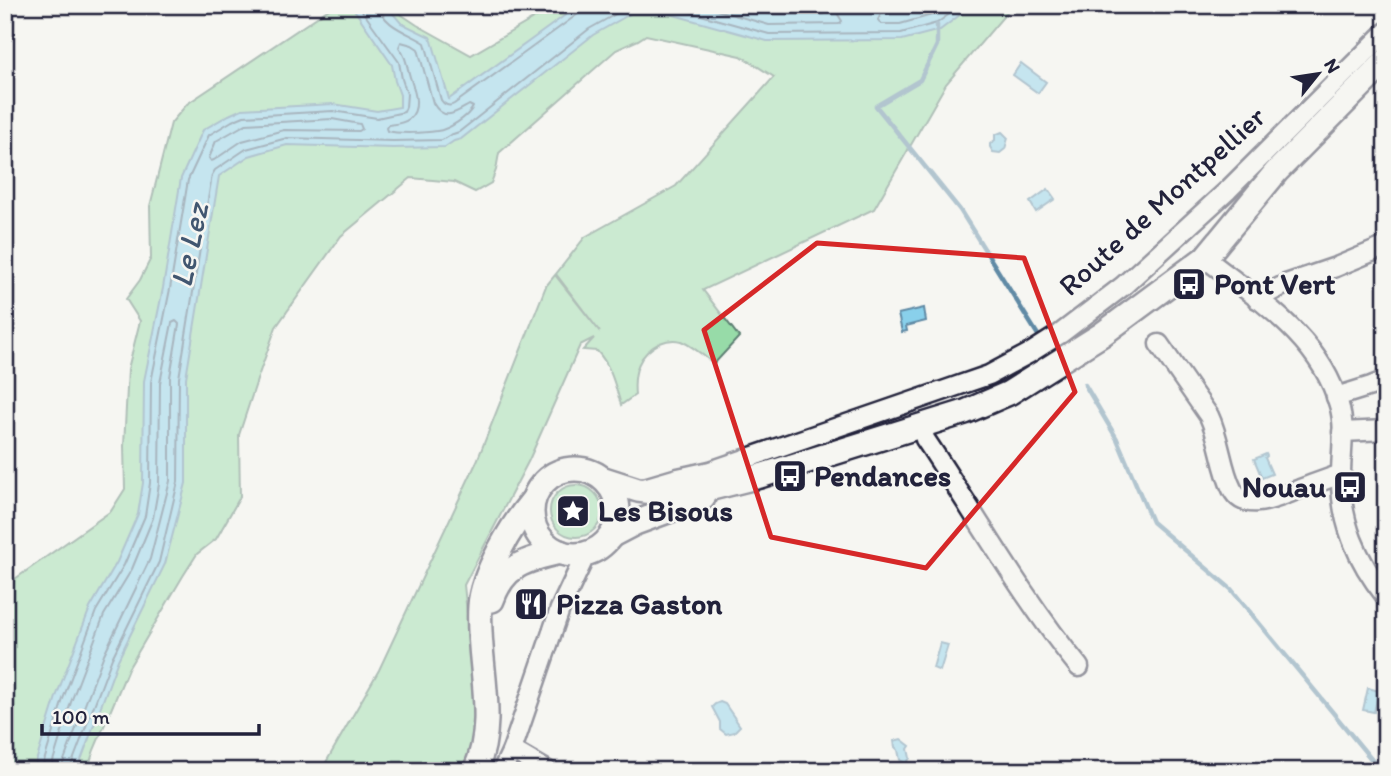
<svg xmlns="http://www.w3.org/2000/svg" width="1391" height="776" font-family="Itim,sans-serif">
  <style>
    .green { fill: #97dba8; stroke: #5c7e72; stroke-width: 2 }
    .water { fill: #89d0eb; stroke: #608aa5; stroke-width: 2 }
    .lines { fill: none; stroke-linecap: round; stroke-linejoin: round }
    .shore { stroke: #4b6881; stroke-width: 2 }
    .stream { stroke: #608aa5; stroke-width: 4.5 }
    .minor-casing { stroke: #22223b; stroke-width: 23 }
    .major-casing { stroke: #22223b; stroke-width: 28 }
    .minor { stroke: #f6f6f2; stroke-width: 18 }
    .major { stroke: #f6f6f2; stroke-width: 23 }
    .marked { fill: none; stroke: #d62828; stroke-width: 5; stroke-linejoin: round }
    .labels { text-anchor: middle; stroke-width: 5; stroke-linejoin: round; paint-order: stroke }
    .street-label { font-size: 30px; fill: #22223b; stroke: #f6f6f2 }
    .poi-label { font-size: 30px; font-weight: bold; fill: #22223b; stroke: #f6f6f2; text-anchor: start }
    .water-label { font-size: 32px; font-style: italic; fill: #415670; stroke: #f6f6f2 }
  </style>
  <rect width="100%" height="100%" fill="#f6f6f2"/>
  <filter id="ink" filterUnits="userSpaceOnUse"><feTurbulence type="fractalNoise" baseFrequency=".0143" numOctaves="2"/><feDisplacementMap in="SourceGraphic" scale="14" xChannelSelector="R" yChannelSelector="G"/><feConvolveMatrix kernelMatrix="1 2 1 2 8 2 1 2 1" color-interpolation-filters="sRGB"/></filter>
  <g filter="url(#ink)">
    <!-- green -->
    <g class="green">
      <path d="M335 5H387L417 25 471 55 557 5H1013L946 84 874 209 703 290 739 337 714 364C704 356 693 346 681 341 674 339 667 340 660 343 638 354 633 372 635 395L621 405C615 385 611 366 597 351L583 350 594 338 580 345 529 460 464 585 482 756 475 771H321L379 670 477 461 546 286 555 275 600 332 556 274 585 237 676 186 774 77 741 56 646 35 638 40 616 50 499 153 496 170 491 183 475 192 454 182 411 178 341 236 276 327 258 377 239 435 240 497 216 539 197 554 183 576 128 669 94 750 87 771H5V586L111 511 125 489 124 446 128 369 140 321 126 299 140 280 151 258 150 206 171 123 187 104Z"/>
      <circle cx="576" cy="511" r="26"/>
    </g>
    <!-- water -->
    <g class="water">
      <path d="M351 5H382L390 10 401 23 430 37 432 41 449 99 575 8 581 5H813L864 10 876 5H973L940 30 902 40 767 41 670 14 632 13 593 35 461 139 454 141 445 147 393 148 287 145 249 156 219 176 186 378V483L165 564 118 660 77 771H33L56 697 90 608 117 562 138 514 143 483 144 381 163 288 181 178 203 130 229 115 242 109 333 104 377 111 400 107V95L395 81 392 65Z"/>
      <path d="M1021 63 1046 82 1038 93 1013 75Z"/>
      <path d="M1002 132 1008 138 1005 149 1000 153 993 152 990 147V144L995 140V135Z"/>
      <path d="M1048 189 1055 199 1036 212 1030 202Z"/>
      <path d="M924 308 926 321 906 326 907 331 902 332 898 314Z"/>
      <path d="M1266 454 1267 456 1265 458 1272 474 1262 478 1254 459Z"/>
      <path d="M940 643 948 645 940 671 933 668Z"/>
      <path d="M1368 688 1379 691 1374 712 1363 710Z"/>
      <path d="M720 702 725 704 740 726 734 732 726 734 720 729V722L712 707 715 704Z"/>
      <path d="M901 739 910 746 908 749 910 758 906 764 900 760 898 750 895 747 894 741Z"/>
    </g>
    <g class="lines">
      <!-- shore -->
      <g class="shore">
        <path d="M379 5C382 26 410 33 425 43L441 100C444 105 449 107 454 104L578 14 581 10 582 5"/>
        <path d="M699 5 769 25 839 24 842 21 837 13 836 5"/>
        <path d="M738 5 771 14H823L826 11V5"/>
        <path d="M883 5 882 12 878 20 881 24H900L932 15 947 5"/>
        <path d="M401 42 412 45 418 49 433 103C444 122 455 113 469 105L473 107C468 117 448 130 437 131 424 133 399 134 387 131L386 128 388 125C395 124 403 124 409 119 422 108 414 90 410 77 406 63 407 59 399 47Z"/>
        <path d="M332 119 360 124 362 129 359 131 284 130 242 141 214 160 211 161 209 158 216 141 246 124Z"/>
        <path d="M41 771 63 699 96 611 124 565 145 516 150 483 151 382 170 289 188 180 209 135 232 121 244 116 333 111 377 118 404 112 406 107 407 94 402 79 399 62 358 5"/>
        <path d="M50 771 71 702 104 615 132 569 153 518 159 484 160 383 172 323 176 321 179 324 170 377V481L150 559 104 654 63 763 62 771"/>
        <path d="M71 771V766L112 658 159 562 178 482 179 378 212 175 215 170 246 149 287 138 393 141 442 140 450 135 459 132 589 29 630 6 672 7 769 34 901 33 937 23 962 5"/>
      </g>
      <!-- stream -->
      <g class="stream">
        <path d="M937 25V45L920 80 876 106 960 210 1038 335"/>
        <path d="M1085 385 1117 439 1152 522 1231 589 1381 771"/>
      </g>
      <!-- minor casing -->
      <g class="minor-casing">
        <g id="minor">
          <path d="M1205 258C1257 299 1321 338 1339 405 1346 428 1341 452 1341 475 1340 522 1357 560 1386 597"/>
          <path d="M1257 299 1286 284 1336 267 1386 246"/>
          <path d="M1159 344 1209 416C1220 439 1221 467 1232 489 1245 515 1280 496 1300 489 1313 484 1327 479 1341 474"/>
          <path d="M1336 397 1371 386 1386 380"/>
          <path d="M922 425 925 439C976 515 1021 596 1079 667"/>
          <path d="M1342 432 1386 430"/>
          <path d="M644 488 678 478 710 471 954 387 989 375 1030 353 1060 334 1123 286 1228 190 1386 32"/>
          <path d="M512 750 548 771"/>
          <path d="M502 771 512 750 560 609 586 554"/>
        </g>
      </g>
      <!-- major casing -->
      <g class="major-casing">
        <g id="major">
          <circle cx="575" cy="512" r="43"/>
          <path d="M604 479 638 490 661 493 694 492 712 488 760 476 965 412 1009 393 1101 335 1205 258 1276 172 1386 61"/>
          <path d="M612 535 635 523 703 498"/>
          <path d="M492 600C504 565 526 560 560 552"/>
          <path d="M475 771C499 719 476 660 480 606 482 574 512 525 532 501"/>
        </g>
      </g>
      <!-- minor -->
      <use href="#minor" class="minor"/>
      <!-- major -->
      <use href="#major" class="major"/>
    </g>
  </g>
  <!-- marked area -->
  <path d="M0 0H1391V776H0ZM817 243 1024 258 1075 392 926 568 771 537 704 330Z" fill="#f6f6f2" fill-opacity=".55" fill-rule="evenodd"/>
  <path class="marked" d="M817 243 1024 258 1075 392 926 568 771 537 704 330Z"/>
  <!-- icons -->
  <defs>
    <g id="bus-square" transform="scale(1.75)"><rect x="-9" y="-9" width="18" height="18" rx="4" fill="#22223b" stroke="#f6f6f2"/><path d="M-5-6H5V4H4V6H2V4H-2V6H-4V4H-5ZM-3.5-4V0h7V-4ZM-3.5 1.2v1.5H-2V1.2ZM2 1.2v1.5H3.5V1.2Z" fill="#fff"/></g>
    <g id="sight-square" transform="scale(1.75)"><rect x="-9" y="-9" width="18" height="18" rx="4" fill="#22223b" stroke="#f6f6f2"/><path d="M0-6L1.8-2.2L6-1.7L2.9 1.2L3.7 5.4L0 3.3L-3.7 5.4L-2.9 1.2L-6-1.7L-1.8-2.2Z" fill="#fff"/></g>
    <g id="restaurant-square" transform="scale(1.75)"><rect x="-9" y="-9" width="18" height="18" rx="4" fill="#22223b" stroke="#f6f6f2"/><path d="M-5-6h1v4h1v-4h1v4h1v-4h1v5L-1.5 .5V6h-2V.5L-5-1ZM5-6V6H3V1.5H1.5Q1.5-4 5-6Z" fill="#fff"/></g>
  </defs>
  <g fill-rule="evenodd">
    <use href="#bus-square" x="1189" y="284"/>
    <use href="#bus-square" x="790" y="476"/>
    <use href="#bus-square" x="1350" y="487"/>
    <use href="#sight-square" x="573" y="511"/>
    <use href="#restaurant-square" x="531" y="604"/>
  </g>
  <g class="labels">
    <!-- street labels -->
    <g class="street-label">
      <text transform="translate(1162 201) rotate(-42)" y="10">Route de Montpellier</text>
    </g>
    <!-- poi labels -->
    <g class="poi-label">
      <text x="1214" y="294">Pont Vert</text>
      <text x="814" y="486">Pendances</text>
      <text x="1326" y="497" text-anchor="end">Nouau</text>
      <text x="598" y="521">Les Bisous</text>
      <text x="556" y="614">Pizza Gaston</text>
    </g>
    <!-- water labels -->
    <g class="water-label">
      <text transform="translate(189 245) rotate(-78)" y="11">Le Lez</text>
    </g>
  </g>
  <!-- margin -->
  <rect width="1391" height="776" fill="none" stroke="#f6f6f2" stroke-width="28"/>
  <rect x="14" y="14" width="1363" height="748" fill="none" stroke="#22223b" stroke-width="2.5" filter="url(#ink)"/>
  <!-- north arrow -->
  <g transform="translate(1318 74) rotate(60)" stroke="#f6f6f2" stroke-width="5" paint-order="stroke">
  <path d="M0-5L12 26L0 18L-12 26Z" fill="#22223b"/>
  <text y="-10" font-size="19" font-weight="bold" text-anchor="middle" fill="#22223b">N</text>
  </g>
  <!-- scale -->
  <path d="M42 724v10h217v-10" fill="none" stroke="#22223b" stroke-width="3.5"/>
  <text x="52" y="724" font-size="21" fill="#22223b" stroke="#f6f6f2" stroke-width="5" paint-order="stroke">100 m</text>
</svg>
